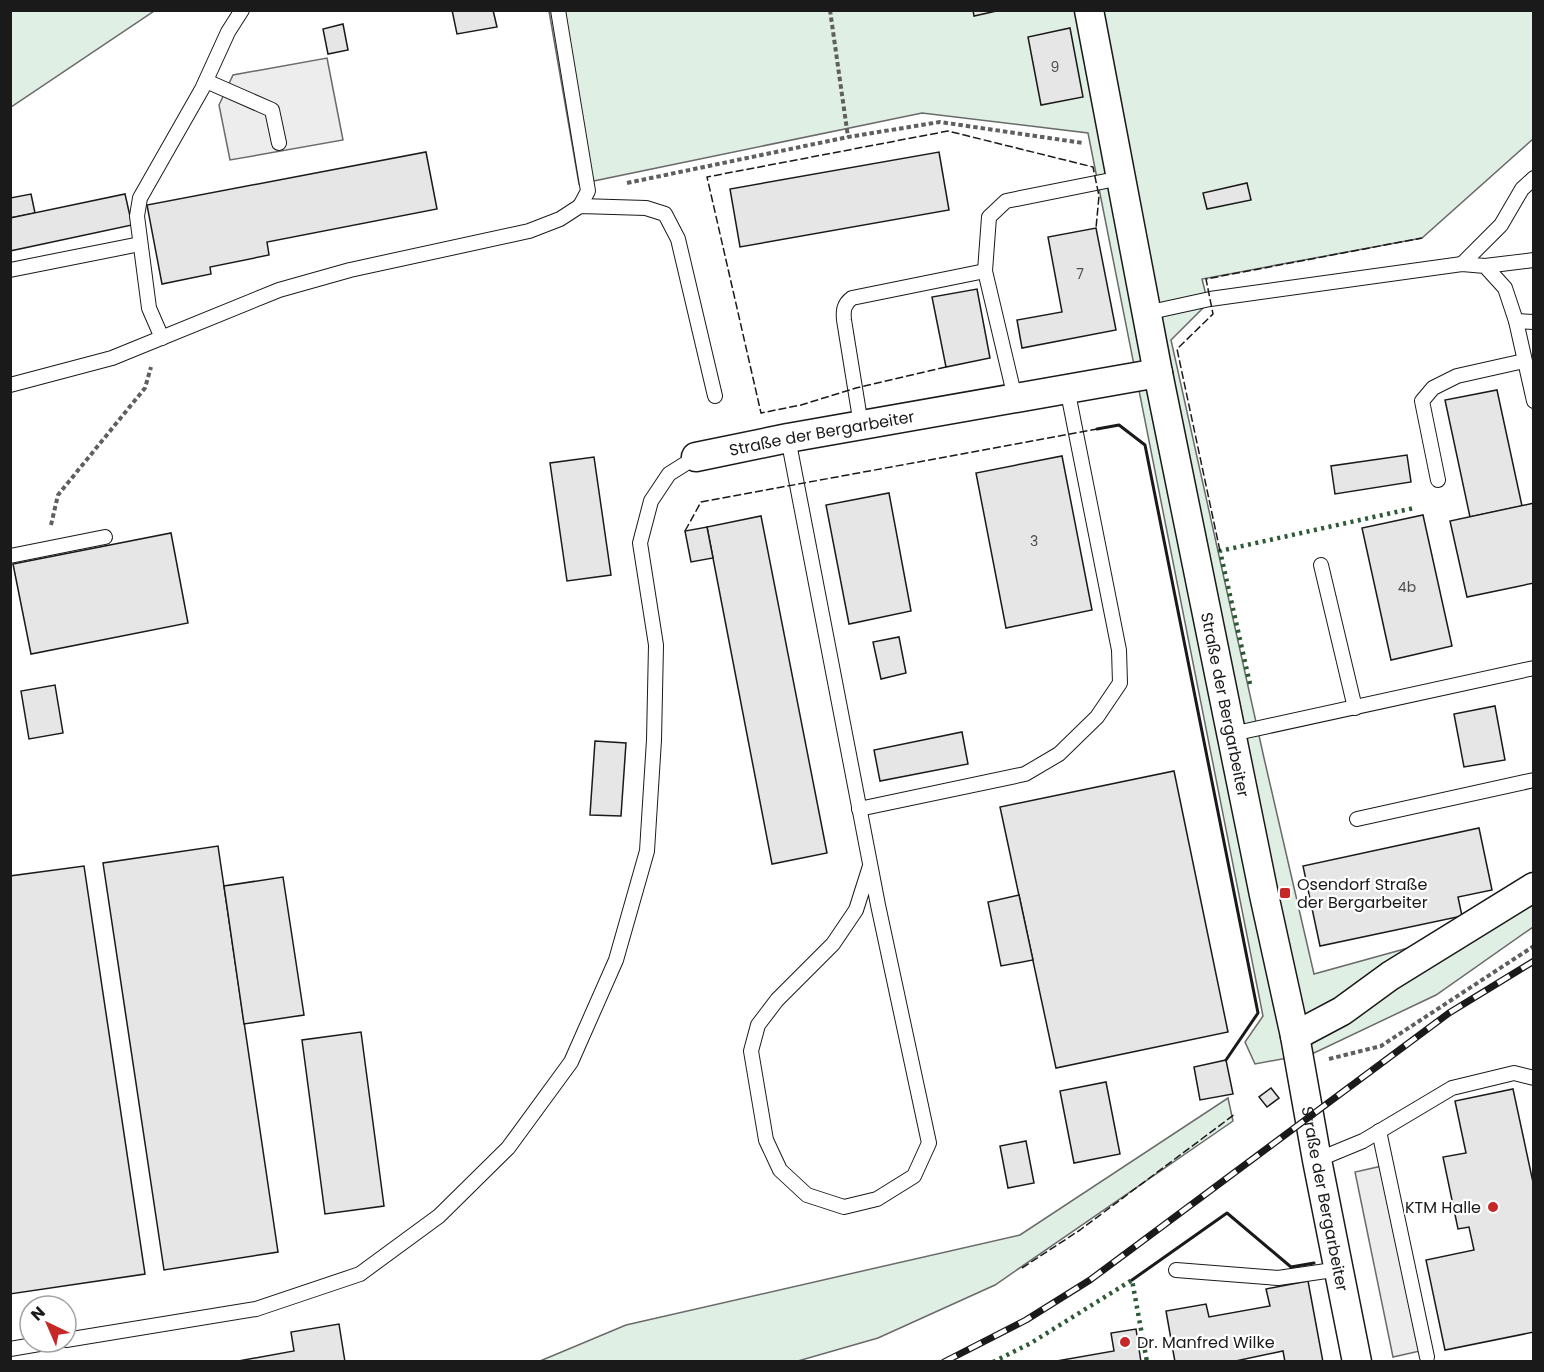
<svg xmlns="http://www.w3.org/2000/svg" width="1544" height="1372" font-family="Poppins,sans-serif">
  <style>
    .green { fill: #e0efe3; stroke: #6a6a6a; stroke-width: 1.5 }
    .parking { fill: #ededed; stroke: #6a6a6a; stroke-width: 1.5 }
    .building { fill: #e6e6e6; stroke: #1a1a1a; stroke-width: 1.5 }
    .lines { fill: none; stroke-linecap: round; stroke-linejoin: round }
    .lane-casing { stroke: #1a1a1a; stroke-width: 16 }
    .street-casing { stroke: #1a1a1a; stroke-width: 31 }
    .path { stroke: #5f5f5f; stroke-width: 4; stroke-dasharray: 4.5 3; stroke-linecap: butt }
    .lane { stroke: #fff; stroke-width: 14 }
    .street { stroke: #fff; stroke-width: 28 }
    .rail-casing { stroke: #1a1a1a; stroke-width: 7 }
    .rail { stroke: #fff; stroke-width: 4.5; stroke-dasharray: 14; stroke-linecap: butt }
    .hedge { stroke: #2b5a34; stroke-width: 4.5; stroke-dasharray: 3 4.5; stroke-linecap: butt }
    .fence { stroke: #1a1a1a; stroke-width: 1.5; stroke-dasharray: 8 3; stroke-linecap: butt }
    .wall { stroke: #1a1a1a; stroke-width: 3 }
    .poi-dot { fill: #c62828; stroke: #fff; stroke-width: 2 }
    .labels { text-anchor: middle; stroke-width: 4.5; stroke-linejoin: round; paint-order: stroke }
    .number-label { font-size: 14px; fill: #4d4d4d }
    .street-label { font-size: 16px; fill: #1a1a1a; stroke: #fff }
    .poi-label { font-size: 16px; fill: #1a1a1a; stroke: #fff; text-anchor: start }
  </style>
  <rect width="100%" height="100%" fill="#fff"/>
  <!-- green -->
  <g class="green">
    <path d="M11 10H154V11L11 107Z"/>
    <path d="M549 11H1533V139L1422 238 1202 279 1208 303 1171 340 1264 758 1314 974 1426 943 1533 879V927L1436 995 1314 1053 1255 1064 1245 1042 1263 1016 1088 133 922 113 579 184Z"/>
    <path d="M1228 1098 1233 1121 995 1285 878 1338 798 1361H540L626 1325 1020 1235Z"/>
  </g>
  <!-- parking -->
  <g class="parking">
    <path d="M327 58 343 140 230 160 219 105 233 75Z"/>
    <path d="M1382 1166 1420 1351 1393 1357 1355 1172Z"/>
  </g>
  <!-- building -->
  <g class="building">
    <path d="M452 10H493L497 27 457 34Z"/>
    <path d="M973 10H1001L974 16Z"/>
    <path d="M343 24 348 50 328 54 323 29Z"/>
    <path d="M1070 28 1083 97 1041 105 1028 37Z"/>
    <path d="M426 152 437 209 267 242 269 255 210 267 211 274 162 284 147 205Z"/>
    <path d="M939 152 949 210 740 247 730 189Z"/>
    <path d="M1247 183 1251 200 1207 209 1203 193Z"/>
    <path d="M31 194 35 213 10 218V198Z"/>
    <path d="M125 194 132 225 10 251V218Z"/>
    <path d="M1096 228 1116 330 1022 348 1017 320 1062 312 1048 237Z"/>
    <path d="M977 289 990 358 946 367 932 297Z"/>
    <path d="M1497 390 1522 506 1470 517 1445 400Z"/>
    <path d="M1407 455 1411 482 1335 494 1331 466Z"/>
    <path d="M1062 456 1092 610 1006 628 976 473Z"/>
    <path d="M594 457 611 575 567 581 550 463Z"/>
    <path d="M889 493 911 611 849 624 826 505Z"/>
    <path d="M1534 503V583L1467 597 1450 521Z"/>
    <path d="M1423 515 1452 646 1391 660 1362 528Z"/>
    <path d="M761 516 827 853 772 864 707 527Z"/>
    <path d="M707 527 713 558 691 562 685 531Z"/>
    <path d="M171 533 188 623 31 654 13 564Z"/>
    <path d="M899 637 906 673 881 679 873 642Z"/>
    <path d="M55 685 63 733 29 739 21 691Z"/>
    <path d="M1495 706 1505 760 1464 767 1454 714Z"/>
    <path d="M962 732 968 764 880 781 874 750Z"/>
    <path d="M595 741 626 743 621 816 590 815Z"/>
    <path d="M1174 771 1228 1032 1056 1068 1000 807Z"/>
    <path d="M1479 828 1492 890 1458 897 1462 916 1320 946 1303 866Z"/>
    <path d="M218 846 278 1252 164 1270 103 863Z"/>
    <path d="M84 866 145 1274 10 1294V876Z"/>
    <path d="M283 877 304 1015 244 1024 224 886Z"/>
    <path d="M1019 895 1033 960 1001 966 988 902Z"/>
    <path d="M361 1032 384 1206 325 1214 302 1040Z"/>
    <path d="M1226 1060 1233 1094 1200 1100 1194 1067Z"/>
    <path d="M1106 1082 1120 1154 1074 1163 1060 1091Z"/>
    <path d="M1271 1088 1279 1098 1267 1107 1259 1097Z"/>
    <path d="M1513 1089 1534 1187V1332L1445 1350 1426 1260 1474 1250 1469 1227 1458 1229 1443 1157 1466 1153 1455 1101Z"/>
    <path d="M1026 1141 1034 1183 1008 1188 1000 1146Z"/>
    <path d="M1308 1281 1323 1362H1285L1283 1351 1231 1362H1175L1166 1311 1206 1304 1209 1317 1270 1306 1266 1289Z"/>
    <path d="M339 1324 345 1362H233L294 1351 291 1332Z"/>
    <path d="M1136 1329 1141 1362H1051L1114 1351 1111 1333Z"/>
  </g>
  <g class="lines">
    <!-- lane casing -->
    <g class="lane-casing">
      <g id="lane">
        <path d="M558 10 588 191 580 206"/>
        <path d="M206 81 272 110 279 143"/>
        <path d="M1462 264 1501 225 1522 189 1534 178"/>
        <path d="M1485 266 1534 260"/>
        <path d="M10 270 140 244"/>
        <path d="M1146 313 1210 299 1462 264 1485 266 1505 288 1516 321 1534 401"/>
        <path d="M1516 321 1534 322"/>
        <path d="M162 338 149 308 137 216 140 198 202 89 228 32 242 10"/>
        <path d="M10 385 112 358 279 290 350 270 529 231 560 219 580 206 646 208 665 214 678 239 715 396"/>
        <path d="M1015 398 985 271 989 217 1006 201 1121 178"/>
        <path d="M861 425 844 320C843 310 844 304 852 298L985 271"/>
        <path d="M788 438 878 905 929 1143 914 1176 877 1199 844 1207 807 1195 780 1170 766 1140 751 1051 758 1025 777 1000 833 944 856 910 870 866"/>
        <path d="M1438 480 1422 401 1433 388 1457 376 1524 361"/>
        <path d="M10 556 105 537"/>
        <path d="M1321 565 1355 708"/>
        <path d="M1232 734 1534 668"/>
        <path d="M859 809 1025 774 1059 754 1097 717 1120 683 1119 650 1067 388"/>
        <path d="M1357 819 1534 780"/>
        <path d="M1379 1131 1427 1357"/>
        <path d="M1317 1160 1363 1141 1452 1088 1514 1073 1534 1078"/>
        <path d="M1176 1270 1278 1278 1340 1269"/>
        <path d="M66 1340 256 1309 360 1274 439 1216 508 1148 571 1062 616 960 647 851 654 740 656 645 640 543 651 501 669 474 696 457"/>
        <path d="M10 1349 51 1342"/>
      </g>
    </g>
    <!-- street casing -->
    <g class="street-casing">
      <g id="street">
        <path id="s1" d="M1089 10 1158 373 1264 895 1295 1036 1317 1160 1357 1362"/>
        <path id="s2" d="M696 457 788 438 1158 373"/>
        <path d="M1295 1036 1342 1011 1390 976 1534 887"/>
      </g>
    </g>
    <!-- path -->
    <g class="path">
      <path d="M830 10 848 137"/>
      <path d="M627 183 848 137 940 122 1083 143"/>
      <path d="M51 525 58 495 145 388 151 367"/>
      <path d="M1329 1059 1381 1046 1534 946"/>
    </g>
    <!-- lane -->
    <use href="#lane" class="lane"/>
    <!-- street -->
    <use href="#street" class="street"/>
    <!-- rail casing -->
    <g class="rail-casing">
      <path id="rail" d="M944 1362 1026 1320 1090 1280 1449 1013 1534 961"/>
    </g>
    <!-- rail -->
    <use href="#rail" class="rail"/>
    <!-- hedge -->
    <g class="hedge">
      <path d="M1250 684 1220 551 1414 508"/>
      <path d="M993 1362 1031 1343 1132 1280 1147 1362"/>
    </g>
    <!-- fence -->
    <g class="fence">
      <path d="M946 367 856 388 801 405 761 413 707 177 948 131 1093 167 1099 196 1096 228"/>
      <path d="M685 531 701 502 1097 429"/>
      <path d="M1220 551 1177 349 1213 314 1206 279 1422 238"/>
      <path d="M1022 1268 1080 1230 1235 1114"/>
    </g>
    <!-- wall -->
    <g class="wall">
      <path d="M1097 429 1119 425 1145 445 1258 1013 1226 1060"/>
      <path d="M1132 1280 1227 1213 1291 1267 1314 1263"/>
    </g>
  </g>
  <!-- markers -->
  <g class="poi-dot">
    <rect x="1279" y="887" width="12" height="12" rx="3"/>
    <circle cx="1493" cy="1207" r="6"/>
    <circle cx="1125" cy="1342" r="6"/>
  </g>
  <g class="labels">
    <!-- number labels -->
    <g class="number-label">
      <text x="1055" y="72">9</text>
      <text x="1080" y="279">7</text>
      <text x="1034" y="546">3</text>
      <text x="1407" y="592">4b</text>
    </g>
    <!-- street labels -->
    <g class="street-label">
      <text dy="6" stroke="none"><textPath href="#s2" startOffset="128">Straße der Bergarbeiter</textPath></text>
      <text dy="6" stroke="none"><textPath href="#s1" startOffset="708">Straße der Bergarbeiter</textPath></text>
      <text dy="6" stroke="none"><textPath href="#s1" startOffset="1212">Straße der Bergarbeiter</textPath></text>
    </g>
    <!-- poi labels -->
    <g class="poi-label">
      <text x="1297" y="890">Osendorf Straße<tspan x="1297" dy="18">der Bergarbeiter</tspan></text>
      <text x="1481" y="1213" text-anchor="end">KTM Halle</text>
      <text x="1137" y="1348">Dr. Manfred Wilke</text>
    </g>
  </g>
  <!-- border -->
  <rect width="1544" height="1372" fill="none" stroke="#1a1a1a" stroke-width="24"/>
  <!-- north arrow -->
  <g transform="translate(48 1324) rotate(316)"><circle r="28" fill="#ffffff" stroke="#a3a3a3" stroke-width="1.5"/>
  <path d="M0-4.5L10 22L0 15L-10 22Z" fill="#c62828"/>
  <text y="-9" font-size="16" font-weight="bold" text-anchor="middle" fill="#1a1a1a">N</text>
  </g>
</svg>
